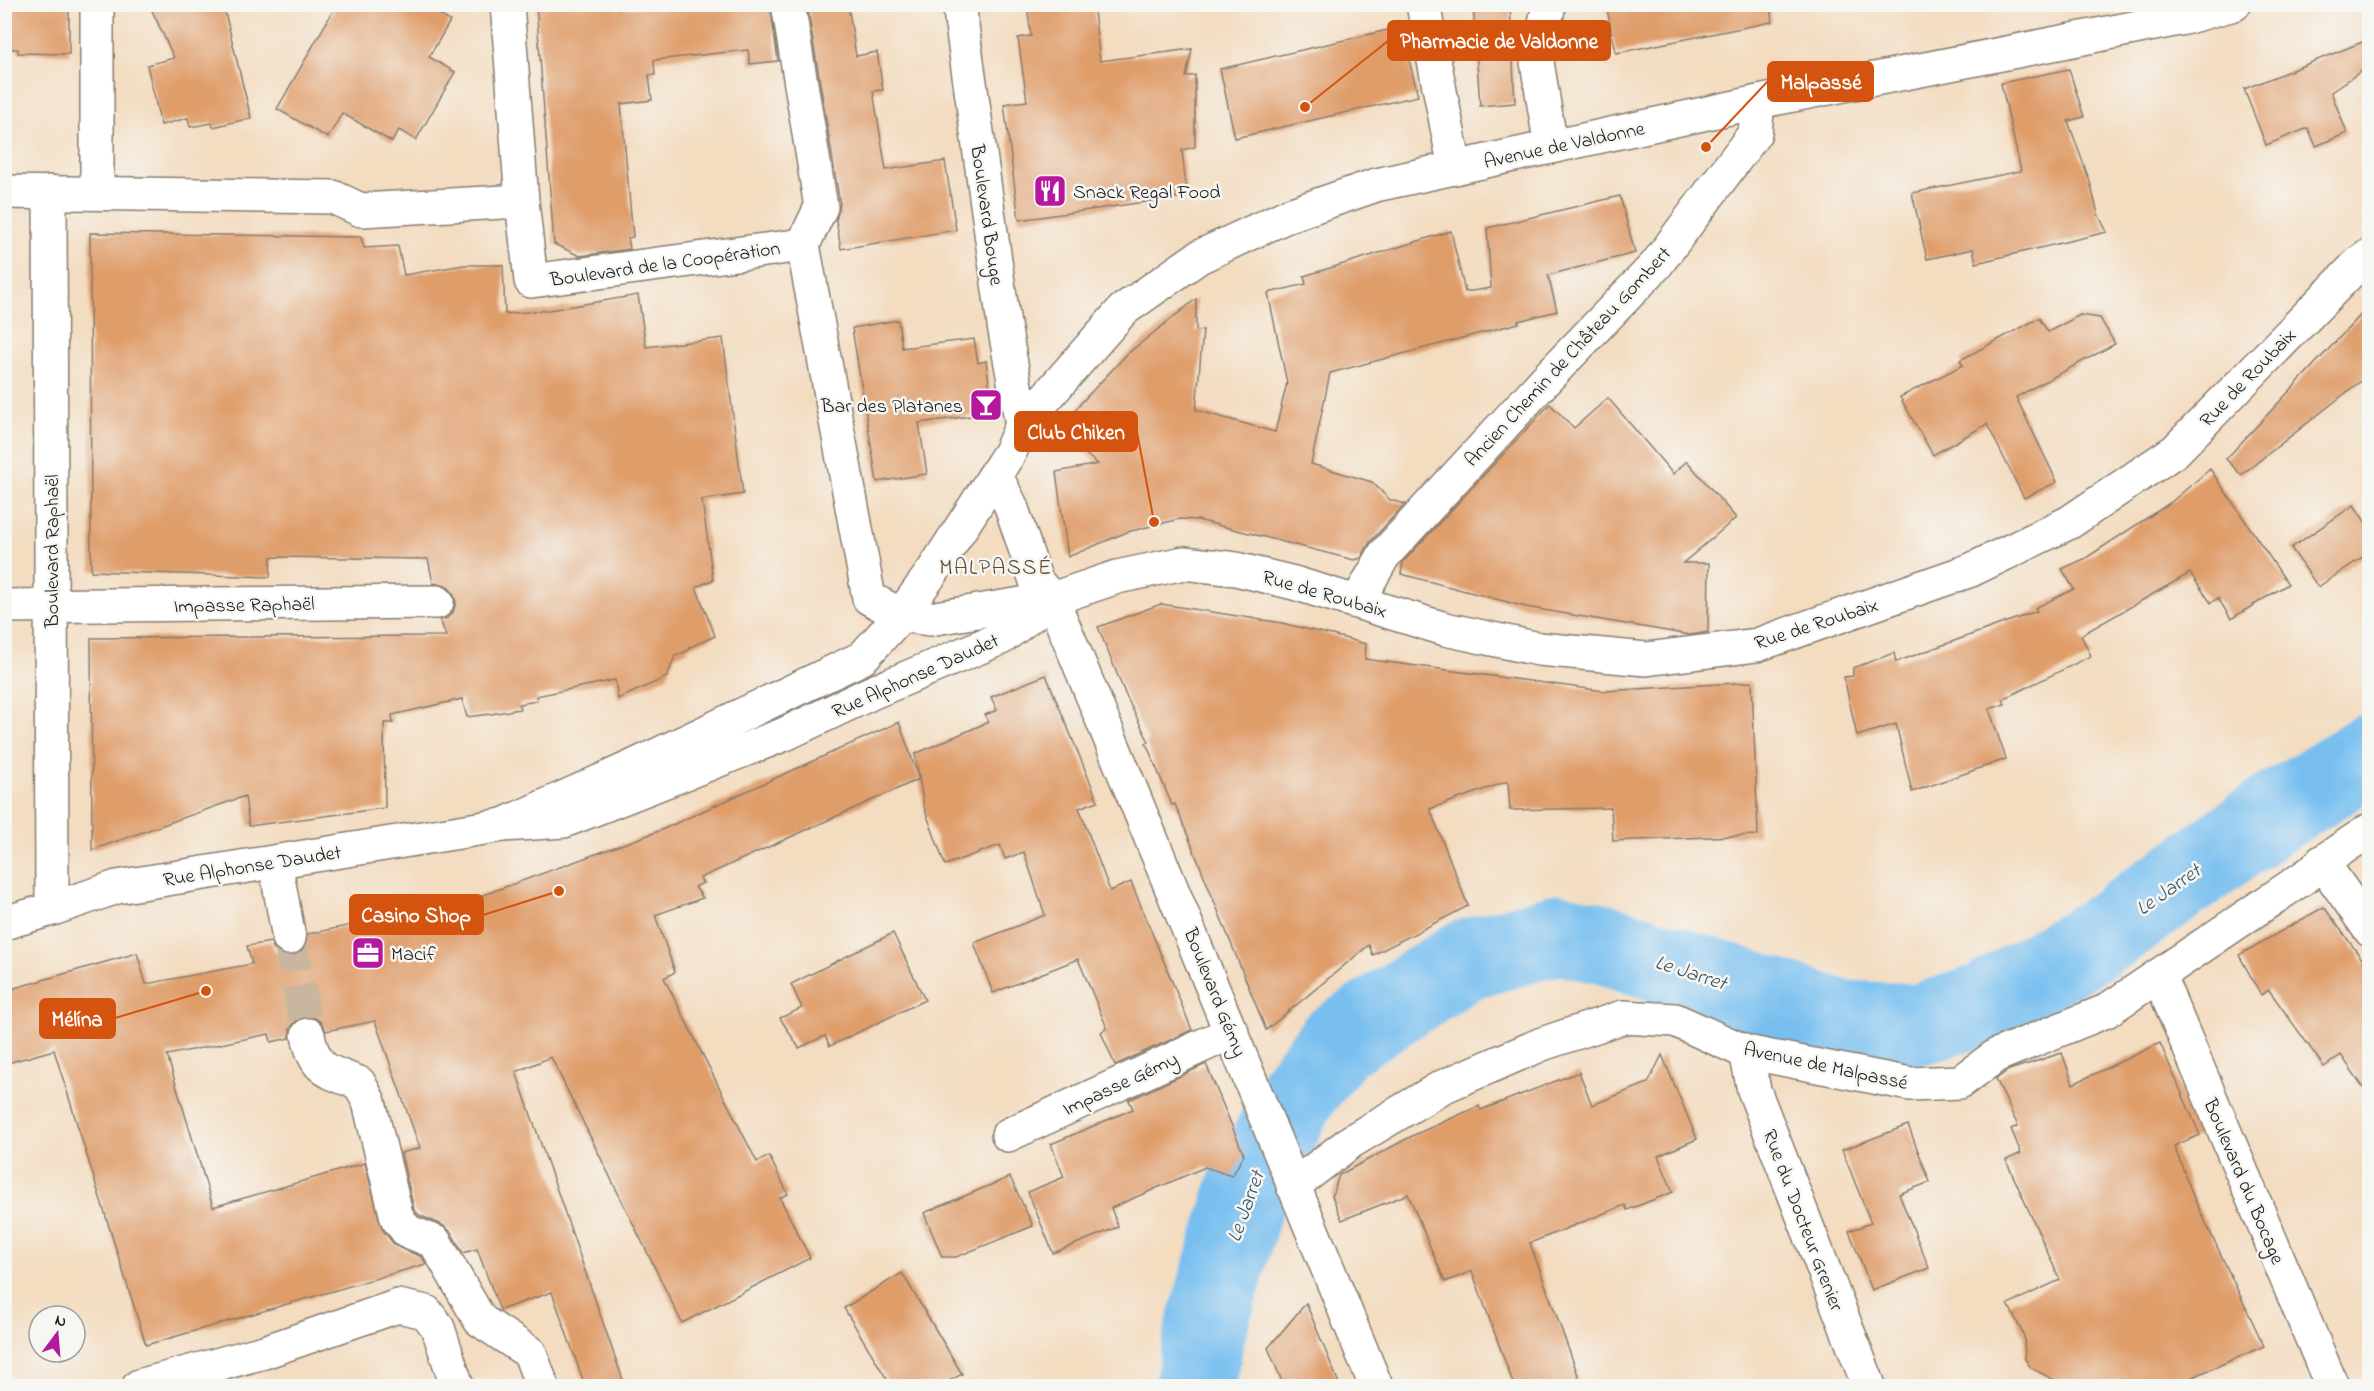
<svg xmlns="http://www.w3.org/2000/svg" width="2374" height="1391" font-family="'Indie Flower',sans-serif">
  <style>
    .lines { fill: none; stroke-linecap: round; stroke-linejoin: round }
    .river { stroke: #78bff0; stroke-width: 81 }
    .building { fill: #df9d6a }
    .minor-tunnel { stroke: #c8b69f; stroke-width: 33; stroke-dasharray: 33 16; stroke-linecap: butt }
    .minor-casing { stroke: #887c6e; stroke-width: 36 }
    .minor { stroke: #fff; stroke-width: 33 }
    .labels { text-anchor: middle; stroke-width: 5; stroke-linejoin: round; paint-order: stroke }
    .street-label { font-size: 20px; fill: #1c1c1c; stroke: #f6f6f2 }
    .poi-label { font-size: 20px; fill: #1c1c1c; stroke: #f6f6f2; text-anchor: start }
    .water-label { font-size: 21px; font-style: italic; fill: #3c5566; stroke: #f6f6f2 }
    .quarter-label { font-size: 22px; letter-spacing: 1.5px; fill: #604937; stroke: #f6f6f2 }
    .leader { fill: none; stroke: #d4530e; stroke-width: 2 }
    .callout-dot { fill: #d4530e; stroke: #f6f6f2; stroke-width: 2 }
    .callout { fill: #d4530e; stroke: #d4530e; stroke-width: 2 }
    .callout-label { font-size: 21px; text-anchor: middle; font-weight: bold; fill: #fff }
  </style>
  <rect width="100%" height="100%" fill="#f6f6f2"/>
  <filter id="ink" filterUnits="userSpaceOnUse"><feTurbulence type="fractalNoise" baseFrequency=".0167" numOctaves="2"/><feDisplacementMap in="SourceGraphic" scale="12" xChannelSelector="R" yChannelSelector="G"/><feConvolveMatrix kernelMatrix="1 2 1 2 8 2 1 2 1" color-interpolation-filters="sRGB"/></filter>
  <filter id="wash" filterUnits="userSpaceOnUse"><feTurbulence type="fractalNoise" baseFrequency=".008" numOctaves="4" result="noise"/><feDisplacementMap in="SourceGraphic" scale="24" xChannelSelector="R" yChannelSelector="G"/><feGaussianBlur stdDeviation="1.35" result="paint"/><feColorMatrix in="noise" values="0 0 0 0 0 0 0 0 0 0 0 0 0 0 0 0 0 1.4 0 .05"/><feComposite in="paint" operator="in"/></filter>
  <g filter="url(#wash)">
    <rect width="100%" height="100%" fill="#f3dcc0"/>
    <g class="lines">
      <!-- river -->
      <path class="river" d="M1195 1386 1205 1332 1249 1183 1298 1092 1336 1043 1463 961 1558 934 1601 943 1843 1021 1920 1024 1984 1004 2103 935 2275 813 2370 754"/>
    </g>
    <g id="blocks">
      <!-- building -->
      <g class="building">
        <path d="M7 4H69V54L18 53V49H7Z"/>
        <path d="M149 4H223L251 118 213 127 212 123 190 127 188 118 161 125 147 65 174 58Z"/>
        <path d="M337 4H421L450 21 429 57 455 72 416 140 399 130 392 142 342 113 328 138 277 109Z"/>
        <path d="M536 4H617V9L660 4H770L778 61 750 64 748 50 654 60 655 75H649L652 100 621 104 633 237 628 238 630 249 580 256 554 244Z"/>
        <path d="M807 4H848L856 56 877 52 883 90 873 91 886 170 945 161 956 230 841 249 836 220 840 204Z"/>
        <path d="M1027 4H1087L1088 12 1094 11 1100 61 1192 49 1186 77 1195 75V147L1182 150 1187 196 1019 220 1004 104 1027 101 1018 38 1031 36Z"/>
        <path d="M1473 4H1510L1515 103 1480 106Z"/>
        <path d="M1606 4H1770L1772 22 1616 53Z"/>
        <path d="M1401 27 1418 96 1235 138 1220 69Z"/>
        <path d="M2370 39V65L2331 92 2347 133 2316 146 2308 128 2266 145 2244 89Z"/>
        <path d="M2069 69 2084 117 2068 121 2090 182 2098 214 2107 232 1976 263 1973 249 1927 259 1912 193 2021 171 2001 83Z"/>
        <path d="M1620 196 1635 253 1548 275 1557 311 1518 321 1519 323 1330 373 1311 464 1372 482 1390 500 1405 504 1370 542 1361 558 1354 560 1198 520 1180 519 1127 532 1068 557 1056 472 1098 464 1059 433 1081 403 1127 354 1196 299V331L1203 330 1196 410 1275 432 1287 383 1268 293 1306 284 1304 276 1451 231 1465 292 1491 288 1487 228Z"/>
        <path d="M90 233 361 237 364 248 398 246 404 275 464 265H503L505 314 549 310 638 295 646 347 723 338 743 494 702 500 713 580 696 587 715 636 688 648 689 650 675 656 667 677 618 699 615 680 536 696 537 701 519 704 520 709 491 714 467 717 462 699 392 715 393 723H384L385 808 249 826 245 796 92 850 91 638 446 636 440 620 447 618 453 612 456 602 453 593 447 586 433 583 428 559 271 557 270 577 91 571Z"/>
        <path d="M2370 305V374L2241 475 2226 459Z"/>
        <path d="M2080 315 2100 318 2115 344 2016 397 2057 482 2024 498 1987 424 1933 455 1900 397 1963 365 1960 360 2039 318 2048 332Z"/>
        <path d="M898 320 902 348 974 339 978 363 986 361 993 413 919 423 927 474 877 482 852 328Z"/>
        <path d="M1608 398 1673 474 1687 461 1736 518 1683 563H1709L1708 632 1690 635 1526 607 1401 574 1403 562 1550 404 1574 428Z"/>
        <path d="M2210 469 2288 584 2231 619 2218 598 2211 603 2190 573 2081 635 2091 656 2003 699 2005 704 1989 709 2006 759 1912 792 1896 724 1857 736 1844 677 1853 676V668L1894 653 1896 662 2037 611 2035 608 2074 589 2062 569 2086 558 2170 503Z"/>
        <path d="M2354 505 2370 529V552L2318 587 2291 548Z"/>
        <path d="M1161 604 1282 623 1348 639 1366 644 1365 659 1604 691 1752 682 1758 835 1613 841 1611 808 1510 810 1508 781 1430 809 1468 906 1373 955 1369 945 1266 1030 1175 804 1172 805 1146 743 1149 742 1126 696 1098 627Z"/>
        <path d="M1046 675 1098 801 1079 808 1110 891 1131 882 1192 1030 1115 1065 1101 1032 1107 1028 1078 959 993 993 974 943 1045 915 1024 852 1005 859 1000 845 945 865 924 807 915 754 988 722 985 715 997 710 991 697Z"/>
        <path d="M899 722 919 779 700 878 703 883 695 887 703 898 655 915 675 972 664 978 757 1162 769 1156 788 1194 780 1198 810 1258 682 1323 551 1057 516 1072 625 1386H585L552 1292 500 1310 477 1249 463 1253 451 1232 442 1225 419 1215 414 1210 401 1153 420 1148 375 1021 326 1031 321 1022 314 1017H304L295 1022 290 1029V1038L271 1042 269 1034 167 1055 213 1207 365 1163 382 1229 393 1243 400 1248 422 1257 426 1264 146 1345 54 1050 4 1064V991L137 953 146 984 252 964 247 946 271 942 274 950 282 955 293 956 302 952 306 945 307 934 461 903 659 831Z"/>
        <path d="M2324 907 2370 970V1097L2341 1055 2324 1067 2269 990 2261 995 2239 955Z"/>
        <path d="M893 933 925 1000 830 1046 825 1036 799 1048 780 1018 802 1008 791 984Z"/>
        <path d="M2160 1043 2200 1135 2174 1146 2194 1198 2264 1346 2193 1377 2197 1386H2066L2031 1368 2025 1359 2024 1336 2008 1304 2060 1280 2006 1160 2021 1153 2011 1129 2018 1126 1996 1079 2009 1070 2062 1053 2073 1084Z"/>
        <path d="M1662 1055 1697 1139 1658 1156 1673 1192 1627 1210 1625 1205 1530 1243 1582 1386H1514L1472 1271 1445 1282 1408 1194 1342 1220 1332 1196 1339 1175 1414 1135 1459 1115 1479 1106 1481 1110 1579 1072 1592 1105 1648 1083Z"/>
        <path d="M1206 1064 1244 1155 1232 1176 1205 1167 1111 1208 1118 1227 1053 1253 1028 1192 1064 1177 1051 1144 1133 1109 1129 1100Z"/>
        <path d="M1908 1125 1930 1182 1899 1194 1929 1268 1872 1290 1849 1231 1871 1223 1842 1150Z"/>
        <path d="M1010 1177 1033 1226 956 1257H942L924 1213Z"/>
        <path d="M902 1273 962 1374 940 1386H891L844 1308Z"/>
        <path d="M1306 1303 1340 1386H1284L1268 1348Z"/>
      </g>
    </g>
  </g>
  <g filter="url(#ink)">
    <use href="#blocks" fill-opacity="0" stroke="#887c6e" stroke-width="1.5"/>
    <g class="lines">
      <!-- minor-tunnel -->
      <path class="minor-tunnel" d="M289 938 308 1035"/>
      <!-- minor casing -->
      <g class="minor-casing">
        <g id="minor">
          <path d="M507 4 522 201"/>
          <path d="M788 4 821 207 803 245"/>
          <path d="M959 4 1004 325 1022 425"/>
          <path d="M1423 4 1455 168"/>
          <path d="M1549 4 1537 62 1551 147"/>
          <path d="M4 192 333 197 361 210 522 201 531 281 803 245 869 598 901 615 929 619 1052 599 1117 577 1184 563 1236 569 1294 583 1445 629 1539 649 1646 659 1757 645 1971 570 2070 522 2175 451 2358 264 2370 255"/>
          <path d="M50 192 52 909"/>
          <path d="M97 192V4"/>
          <path d="M995 474 1011 506 1036 581 1052 599 1072 646 1376 1386"/>
          <path d="M1358 601 1384 555 1547 378 1656 265 1755 133 1758 102"/>
          <path d="M4 606 437 602"/>
          <path d="M503 825 632 767 862 658 901 615 933 571 1010 452 1022 425 1123 310 1199 257 1289 215 1376 185 1758 102 2184 18 2234 4"/>
          <path d="M275 862 289 938"/>
          <path d="M2322 862 2370 930"/>
          <path d="M4 923 52 909 117 887 503 825 564 821 785 734 871 693 1001 638 1046 604"/>
          <path d="M2159 976 2332 1386"/>
          <path d="M308 1035C315 1071 327 1071 359 1083L369 1102 397 1218 407 1231 435 1242 480 1320 530 1353 542 1386"/>
          <path d="M1746 1052 1754 1090 1869 1386"/>
          <path d="M1008 1135 1232 1032"/>
          <path d="M1293 1186 1352 1141 1442 1087 1542 1044 1623 1017 1675 1020 1746 1052 1854 1073 1910 1084 1960 1082 1997 1055 2106 1011 2309 874 2322 862 2370 830"/>
          <path d="M139 1386 264 1352 398 1306 426 1312 438 1328 457 1386"/>
        </g>
      </g>
      <!-- minor -->
      <use href="#minor" class="minor"/>
    </g>
  </g>
  <!-- icons -->
  <defs>
    <g id="restaurant-square" transform="scale(1.725)"><rect x="-9" y="-9" width="18" height="18" rx="4" fill="#b5179e" stroke="#f6f6f2"/><path d="M-5-6h1v4h1v-4h1v4h1v-4h1v5L-1.5 .5V6h-2V.5L-5-1ZM5-6V6H3V1.5H1.5Q1.5-4 5-6Z" fill="#fff"/></g>
    <g id="bar-square" transform="scale(1.725)"><rect x="-9" y="-9" width="18" height="18" rx="4" fill="#b5179e" stroke="#f6f6f2"/><path d="M-6-5H6L.8 .8V4.5H3.5V6h-7V4.5H-.8V.8Z" fill="#fff"/></g>
    <g id="office-square" transform="scale(1.725)"><rect x="-9" y="-9" width="18" height="18" rx="4" fill="#b5179e" stroke="#f6f6f2"/><path d="M-6-3h4V-5.5h4V-3h4V5H-6ZM-1-4.5V-3h2v-1.5ZM-6 0V1H6V0Z" fill="#fff"/></g>
  </defs>
  <g fill-rule="evenodd">
    <use href="#restaurant-square" x="1050" y="191"/>
    <use href="#bar-square" x="986" y="405"/>
    <use href="#office-square" x="368" y="953"/>
  </g>
  <g class="labels">
    <!-- street labels -->
    <g class="street-label">
      <text transform="translate(1564 144) rotate(-12)" y="7">Avenue de Valdonne</text>
      <text transform="translate(988 215) rotate(82)" y="7">Boulevard Bouge</text>
      <text transform="translate(665 263) rotate(-8)" y="7">Boulevard de la Coopération</text>
      <text transform="translate(1567 356) rotate(-47)" y="7">Ancien Chemin de Château Gombert</text>
      <text transform="translate(2247 377) rotate(-46)" y="7">Rue de Roubaix</text>
      <text transform="translate(51 551) rotate(-90)" y="7">Boulevard Raphaël</text>
      <text transform="translate(1325 593) rotate(16)" y="7">Rue de Roubaix</text>
      <text transform="translate(244 604) rotate(-1)" y="7">Impasse Raphaël</text>
      <text transform="translate(1816 623) rotate(-18)" y="7">Rue de Roubaix</text>
      <text transform="translate(915 675) rotate(-24)" y="7">Rue Alphonse Daudet</text>
      <text transform="translate(252 865) rotate(-9)" y="7">Rue Alphonse Daudet</text>
      <text transform="translate(1216 992) rotate(68)" y="7">Boulevard Gémy</text>
      <text transform="translate(1826 1065) rotate(12)" y="7">Avenue de Malpassé</text>
      <text transform="translate(1120 1083) rotate(-25)" y="7">Impasse Gémy</text>
      <text transform="translate(2245 1181) rotate(67)" y="7">Boulevard du Bocage</text>
      <text transform="translate(1804 1220) rotate(69)" y="7">Rue du Docteur Grenier</text>
    </g>
    <!-- poi labels -->
    <g class="poi-label">
      <text x="1073" y="198">Snack Regal Food</text>
      <text x="963" y="412" text-anchor="end">Bar des Platanes</text>
      <text x="391" y="960">Macif</text>
    </g>
    <!-- water labels -->
    <g class="water-label">
      <text transform="translate(2168 889) rotate(-35)" y="7">Le Jarret</text>
      <text transform="translate(1691 972) rotate(18)" y="7">Le Jarret</text>
      <text transform="translate(1245 1206) rotate(-70)" y="7">Le Jarret</text>
    </g>
    <!-- quarter labels -->
    <g class="quarter-label">
      <text x="996" y="574">MALPASSÉ</text>
    </g>
  </g>
  <!-- callouts -->
  <path class="leader" d="M1305 107L1388 41M1706 147L1768 81M1154 522L1137 432M559 891L483 915M206 991L115 1018"/>
  <g class="callout-dot">
    <circle cx="1305" cy="107" r="6"/>
    <circle cx="1706" cy="147" r="6"/>
    <circle cx="1154" cy="522" r="6"/>
    <circle cx="559" cy="891" r="6"/>
    <circle cx="206" cy="991" r="6"/>
  </g>
  <g class="callout">
    <rect x="1388" y="21" width="222" height="39" rx="6"/>
    <rect x="1768" y="62" width="105" height="39" rx="6"/>
    <rect x="1015" y="412" width="122" height="39" rx="6"/>
    <rect x="350" y="895" width="133" height="39" rx="6"/>
    <rect x="40" y="999" width="75" height="39" rx="6"/>
  </g>
  <g class="callout-label">
    <text x="1499" y="48">Pharmacie de Valdonne</text>
    <text x="1821" y="89">Malpassé</text>
    <text x="1076" y="439">Club Chiken</text>
    <text x="416" y="922">Casino Shop</text>
    <text x="77" y="1026">Mélína</text>
  </g>
  <!-- margin -->
  <rect width="2374" height="1391" fill="none" stroke="#f6f6f2" stroke-width="24"/>
  <!-- north arrow -->
  <g transform="translate(57 1334) rotate(16)"><circle r="28" fill="#f6f6f2" stroke="#9f9f9c" stroke-width="1.5"/>
  <path d="M0-4.5L10 22L0 15L-10 22Z" fill="#b5179e"/>
  <text y="-9" font-size="16" font-weight="bold" text-anchor="middle" fill="#1c1c1c">N</text>
  </g>
</svg>
